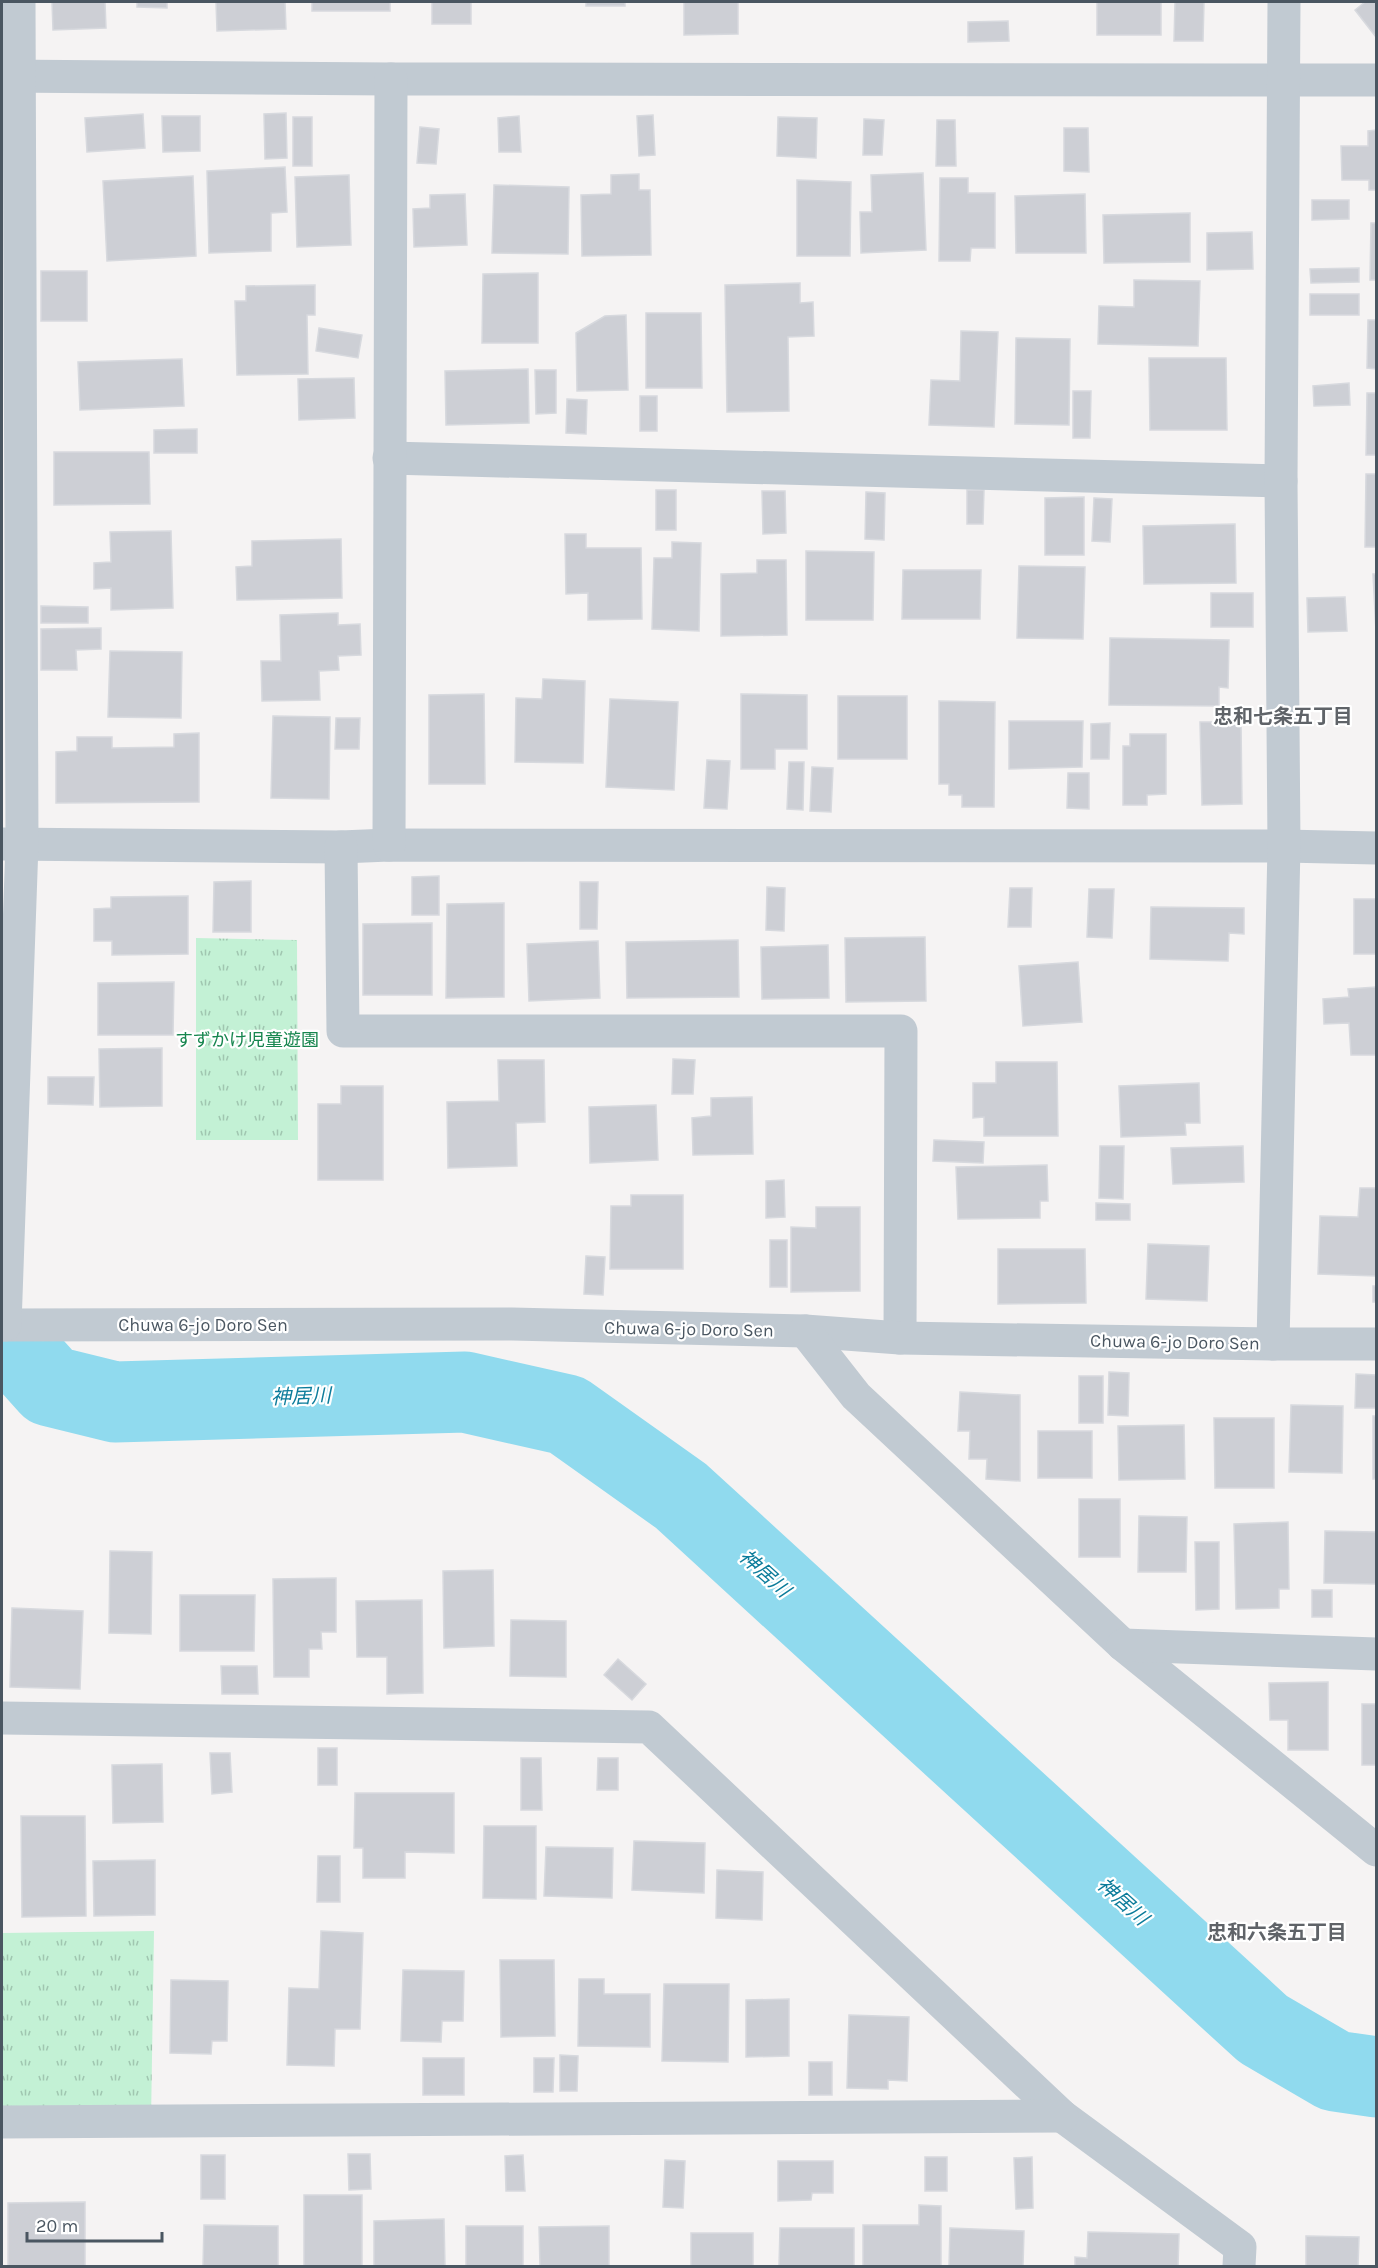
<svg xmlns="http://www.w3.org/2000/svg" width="1378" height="2268" font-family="Karla,'Noto Sans JP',sans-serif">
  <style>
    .grass { fill: url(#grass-tufts) }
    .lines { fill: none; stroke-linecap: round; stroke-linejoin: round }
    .river { stroke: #90daee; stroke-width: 81 }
    .building { fill: #cdcfd5; stroke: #d7d9de; stroke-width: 1.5 }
    .street { stroke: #c1cad2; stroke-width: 33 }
    .labels { text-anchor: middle; stroke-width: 4.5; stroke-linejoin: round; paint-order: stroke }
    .park-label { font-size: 18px; fill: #17864f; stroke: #fff }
    .street-label { font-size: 18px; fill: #4a5661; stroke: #fff }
    .neighbourhood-label { font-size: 20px; font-weight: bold; fill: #5f6368; stroke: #fff }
    .water-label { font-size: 20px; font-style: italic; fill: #0c7c9b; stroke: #fff }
  </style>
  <defs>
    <pattern id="grass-tufts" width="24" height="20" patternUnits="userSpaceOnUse" patternTransform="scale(1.5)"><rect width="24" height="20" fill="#c3f1d5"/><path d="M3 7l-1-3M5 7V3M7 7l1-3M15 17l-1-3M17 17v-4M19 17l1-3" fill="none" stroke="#a0c6b0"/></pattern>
  </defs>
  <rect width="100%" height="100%" fill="#f5f3f3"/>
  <!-- grass -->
  <g class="grass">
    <path d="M196 938 297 940 298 1140H196Z"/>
    <path d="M154 1931 151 2121 2 2122V1933Z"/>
  </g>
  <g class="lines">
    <!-- river -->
    <path class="river" d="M33 1367 50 1386 115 1402 465 1392 567 1415 681 1496 1263 2029 1335 2071 1376 2077"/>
  </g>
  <!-- building -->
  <g class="building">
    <path d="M52 2H105L106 28 53 30Z"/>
    <path d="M137 2H167V8L137 7Z"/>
    <path d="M216 2H285L286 29 217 31Z"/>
    <rect x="312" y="2" width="78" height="9"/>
    <path d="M432 2H493H471V24H432Z"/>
    <rect x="586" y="2" width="39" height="4"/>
    <path d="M684 2H738V34L684 35Z"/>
    <rect x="1097" y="2" width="64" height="33"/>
    <path d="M1175 2H1204L1203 41H1174Z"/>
    <path d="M1365 2H1376V37L1355 10Z"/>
    <path d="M1008 21 1009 41 968 42V22Z"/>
    <path d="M286 113 287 158 265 159 264 114Z"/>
    <path d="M143 114 145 148 87 152 85 118Z"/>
    <path d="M653 115 655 155 639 156 637 116Z"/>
    <path d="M162 116H200V151L163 152Z"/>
    <path d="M519 116 521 152H499L498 118Z"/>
    <rect x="293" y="117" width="19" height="49"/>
    <path d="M778 117 817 118 816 158 777 156Z"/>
    <path d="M864 119 884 120 882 155H863Z"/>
    <path d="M937 120H955L956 166H936Z"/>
    <path d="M420 127 439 129 436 164 417 163Z"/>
    <path d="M1064 128H1088L1089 172 1064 171Z"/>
    <path d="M1376 130V190H1369V180H1342L1341 146H1368V131Z"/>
    <path d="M285 167 287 212 271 213V251L209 253 207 171Z"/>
    <path d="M923 173 926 250 861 253 860 212H872L871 175Z"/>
    <path d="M639 174V190H650L651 255 582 256 581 195 611 194V175Z"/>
    <path d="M349 175 351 245 297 247 295 177Z"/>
    <path d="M193 176 196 256 107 261 103 181Z"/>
    <path d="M940 178H968V193H995V248H971L970 261H939Z"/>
    <path d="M797 180 851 182 850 256H797Z"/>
    <path d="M494 185 569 187 568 254 492 253Z"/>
    <path d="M465 194 467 245 414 247 413 209 430 208V195Z"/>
    <path d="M1085 194 1086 253H1016L1015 196Z"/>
    <path d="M1312 200H1349V219L1312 220Z"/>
    <path d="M1190 213V262L1104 263 1103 215Z"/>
    <path d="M1371 223H1376V280H1370Z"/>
    <path d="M1252 232 1253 269 1207 270V233Z"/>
    <path d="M1359 268V282L1311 283 1310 269Z"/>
    <rect x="41" y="271" width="46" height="50"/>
    <path d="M538 273V343H482L483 274Z"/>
    <path d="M1134 280 1200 281 1198 346 1098 344 1099 306 1134 307Z"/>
    <path d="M800 283V303L813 302 814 336 788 337 789 411 727 412 725 285Z"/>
    <path d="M315 285V315H307L308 374 237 375 235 301H246V286Z"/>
    <rect x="1310" y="294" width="49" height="21"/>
    <path d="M646 313H701L702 388H646Z"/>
    <path d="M626 315 628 390 577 391 576 333 605 316Z"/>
    <path d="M1368 320H1376V369L1367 368Z"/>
    <path d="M319 328 362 335 358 358 316 351Z"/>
    <path d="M961 331 998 332 994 427 929 425 931 380 960 381Z"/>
    <path d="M1016 338 1070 339 1069 425 1015 424Z"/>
    <path d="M1149 358H1226L1227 430H1150Z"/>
    <path d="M182 359 184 406 80 410 78 362Z"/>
    <path d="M528 369 529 423 446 425 445 371Z"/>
    <path d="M535 370H556V413L536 414Z"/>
    <path d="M354 378 355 418 299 420 298 379Z"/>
    <path d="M1349 383 1350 405 1314 406 1313 386Z"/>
    <path d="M1073 391H1091L1090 438H1073Z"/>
    <path d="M1367 393H1376V455H1366Z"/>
    <rect x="640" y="396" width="17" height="35"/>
    <path d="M567 399 587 400 586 434 566 433Z"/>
    <path d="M197 429V453H154V430Z"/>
    <path d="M54 452H149L150 504 54 505Z"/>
    <path d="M1366 474H1376V547H1365Z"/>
    <rect x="656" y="490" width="20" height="40"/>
    <path d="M967 490H984L983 524H967Z"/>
    <path d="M762 491H785L786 533 763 534Z"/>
    <path d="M866 492 885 493 884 540 865 539Z"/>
    <path d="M1084 497V555H1045V498Z"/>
    <path d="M1094 498 1112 499 1110 542 1092 541Z"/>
    <path d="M1235 524 1236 583 1144 584 1143 526Z"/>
    <path d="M171 531 173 608 111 610V588L94 589V563L111 562 110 532Z"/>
    <path d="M565 534H586V548H641L642 619 588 620V593L566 594Z"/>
    <path d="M341 539 342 598 237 600 236 567 252 566V541Z"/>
    <path d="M672 542 701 543 699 631 652 629 654 558H672Z"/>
    <path d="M806 551 874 552 873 620H806Z"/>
    <path d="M757 560H786L787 635 721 636V574L757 573Z"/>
    <path d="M1019 566 1085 567 1083 639 1017 638Z"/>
    <path d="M903 570H981L980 619H902Z"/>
    <path d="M1373 574H1376V631Z"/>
    <rect x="1211" y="593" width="42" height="34"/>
    <path d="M1345 597 1347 631 1308 632 1307 598Z"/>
    <path d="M41 606 88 607V623H41Z"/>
    <path d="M338 613V625L360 624 361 655 338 656 339 670 319 671 320 700 262 701 261 661H281L280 615Z"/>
    <path d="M101 628V649L76 650 77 670H41V629Z"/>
    <path d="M1110 638 1229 640 1228 688 1219 687V706L1109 705Z"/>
    <path d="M110 651 182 652 181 718 108 717Z"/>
    <path d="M543 679 585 681 583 763 515 762 516 698 542 699Z"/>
    <path d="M484 694 485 784H429V695Z"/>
    <path d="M741 694 807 695V749H775V769H741Z"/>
    <rect x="838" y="696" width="69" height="63"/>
    <path d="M610 699 678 702 674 790 606 787Z"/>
    <path d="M939 701 995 702 994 807H962V795H949V784H939Z"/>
    <path d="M273 716 330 717 329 799 271 798Z"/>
    <path d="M336 718H360L359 749H335Z"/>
    <path d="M1009 721H1083L1082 767 1009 769Z"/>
    <path d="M1200 722H1241L1242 804 1202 805Z"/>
    <path d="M1110 723 1109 759H1091V724Z"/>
    <path d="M199 733V802L56 803V752L77 751V737H112V748L174 747V734Z"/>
    <path d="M1130 734H1166V794L1147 795V805H1123V746H1130Z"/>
    <path d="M707 760 730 761 727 809 704 808Z"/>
    <path d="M789 762H804L803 810 787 809Z"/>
    <path d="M812 767 833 768 831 812 810 811Z"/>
    <path d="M1068 773H1089V809L1067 808Z"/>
    <path d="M439 876V915H412V877Z"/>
    <path d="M251 881V932H213L214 882Z"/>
    <path d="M580 882H598L597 929H580Z"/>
    <path d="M767 887 785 888 784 931 766 930Z"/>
    <path d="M1010 888H1032L1031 927H1008Z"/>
    <path d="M1089 889H1114L1112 938 1087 937Z"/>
    <path d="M188 896V954L112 955V941H94V909L111 908V897Z"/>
    <rect x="1354" y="899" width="22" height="55"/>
    <path d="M504 903V997L446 998 447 904Z"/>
    <path d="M1151 907 1244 908V934L1229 933 1228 961 1150 959Z"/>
    <path d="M432 923V995H363V924Z"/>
    <path d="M925 937 926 1001 846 1002 845 938Z"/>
    <path d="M738 940 739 997 627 998 626 942Z"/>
    <path d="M598 941 600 998 529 1001 527 944Z"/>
    <path d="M828 945 829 998 762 999 761 947Z"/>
    <path d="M1078 962 1082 1022 1023 1026 1019 966Z"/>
    <path d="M174 982 173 1035H98V983Z"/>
    <path d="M1376 987V1055H1351L1349 1023 1324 1024 1323 999 1349 997 1348 989Z"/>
    <path d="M162 1048V1106L100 1107 99 1049Z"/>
    <path d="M673 1059 695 1060 693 1094H672Z"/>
    <path d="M498 1060H544L545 1122 516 1123 517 1166 448 1168 447 1102 499 1101Z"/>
    <path d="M996 1062H1057L1058 1136H984V1117L973 1118V1083H996Z"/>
    <path d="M48 1077H94L93 1105 48 1104Z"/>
    <path d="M1199 1083 1200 1123H1185L1186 1135 1121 1137 1119 1086Z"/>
    <path d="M341 1086H383V1180H318V1104H341Z"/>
    <path d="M752 1097 753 1154 693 1155 692 1118 711 1116V1098Z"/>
    <path d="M656 1105 658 1160 590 1163 589 1107Z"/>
    <path d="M934 1140 984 1142 983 1163 933 1161Z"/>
    <path d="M1100 1146H1124L1123 1199 1099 1198Z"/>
    <path d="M1243 1146 1244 1182 1173 1184 1171 1148Z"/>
    <path d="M1047 1165 1048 1201H1040V1218L958 1219 956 1167Z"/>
    <path d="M784 1180 785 1217 766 1218V1181Z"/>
    <path d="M1360 1188H1376V1276L1318 1274 1320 1216 1358 1217Z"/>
    <path d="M631 1195H683V1269H610L611 1206H631Z"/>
    <path d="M1096 1203 1130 1204V1220H1096Z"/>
    <path d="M816 1207H860V1291L791 1292V1227L816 1228Z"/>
    <rect x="770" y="1240" width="17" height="47"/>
    <path d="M1148 1244 1209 1246 1207 1301 1146 1299Z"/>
    <path d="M998 1249H1085L1086 1303 998 1304Z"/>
    <path d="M586 1256 605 1257 603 1295 584 1294Z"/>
    <rect x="1373" y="1286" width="3" height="16"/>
    <path d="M1109 1372 1129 1373 1128 1416 1108 1415Z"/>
    <path d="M1356 1374 1376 1375V1408H1355Z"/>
    <rect x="1079" y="1376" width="24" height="47"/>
    <path d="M960 1392 1020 1395V1481L986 1479 987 1459H969L970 1431H958Z"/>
    <path d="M1291 1405 1343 1406 1342 1473 1289 1472Z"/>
    <rect x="1373" y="1416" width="3" height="63"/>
    <path d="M1214 1418H1274V1488H1215Z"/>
    <path d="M1184 1425 1185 1479 1119 1480 1118 1426Z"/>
    <rect x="1038" y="1431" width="54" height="47"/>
    <rect x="1079" y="1499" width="41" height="58"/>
    <path d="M1139 1516 1187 1517 1186 1572H1138Z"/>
    <path d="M1288 1522 1289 1589H1279V1608L1236 1609 1234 1524Z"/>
    <path d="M1325 1531 1376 1532V1584L1324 1583Z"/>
    <path d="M1195 1542H1219V1609L1196 1610Z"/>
    <path d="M110 1551 152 1552 151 1634 109 1633Z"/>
    <path d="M493 1570 494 1646 444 1648 443 1571Z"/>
    <path d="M336 1578V1632H321L322 1649H309V1677H274L273 1579Z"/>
    <rect x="1312" y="1590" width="20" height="27"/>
    <path d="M180 1595H255L254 1651H180Z"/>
    <path d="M422 1600 423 1693 387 1694V1657H357L356 1601Z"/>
    <path d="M12 1608 83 1611 80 1689 10 1687Z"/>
    <path d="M511 1620 566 1621V1677L510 1676Z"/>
    <path d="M618 1659 646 1684 632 1700 604 1675Z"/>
    <path d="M221 1666H257L258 1694H222Z"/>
    <path d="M1328 1682V1750H1288V1720H1270L1269 1683Z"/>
    <rect x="1362" y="1704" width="14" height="61"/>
    <rect x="318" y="1748" width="19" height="37"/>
    <path d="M210 1753H230L232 1792 212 1794Z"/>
    <path d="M521 1758H541L542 1810H521Z"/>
    <path d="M598 1758H618V1790H597Z"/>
    <path d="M162 1764 163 1822 113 1823 112 1765Z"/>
    <path d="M355 1793H454V1853L405 1852V1878H363V1848H354Z"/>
    <path d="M21 1816H85L86 1916 22 1917Z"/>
    <path d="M484 1826H536V1899L483 1898Z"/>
    <path d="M634 1841 705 1843 704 1893 632 1890Z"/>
    <path d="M546 1847 613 1848 612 1898 544 1896Z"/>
    <path d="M318 1856H340V1902H317Z"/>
    <path d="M155 1860V1915L94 1916 93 1861Z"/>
    <path d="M717 1870 763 1872 762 1920 716 1918Z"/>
    <path d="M321 1931 363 1933 360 2029H335L334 2066 287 2065 289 1988 319 1989Z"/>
    <path d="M500 1960H554L555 2036 501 2037Z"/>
    <path d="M403 1970 464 1971 463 2021H442L441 2042 401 2041Z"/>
    <path d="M579 1979H604V1994H650V2047L578 2046Z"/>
    <path d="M171 1980 228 1981 227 2041H212L211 2054 170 2053Z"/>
    <path d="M664 1984H729L728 2062 662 2061Z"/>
    <path d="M789 1999V2056L746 2057V2000Z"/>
    <path d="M849 2015 909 2017 907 2081 888 2080V2089L847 2088Z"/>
    <path d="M560 2055 578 2056 577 2091H560Z"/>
    <rect x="423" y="2058" width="41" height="37"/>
    <path d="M534 2058H554L553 2092H534Z"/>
    <rect x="809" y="2062" width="23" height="33"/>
    <path d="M348 2154H370L371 2189 349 2190Z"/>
    <rect x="201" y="2155" width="24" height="44"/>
    <path d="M523 2155 525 2191H506L505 2156Z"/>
    <rect x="925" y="2157" width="22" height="34"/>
    <path d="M1032 2157 1033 2208 1016 2209 1014 2158Z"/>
    <path d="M665 2160 685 2161 683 2208 663 2207Z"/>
    <path d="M778 2161H833V2193H812L811 2200 778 2201Z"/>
    <rect x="304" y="2195" width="58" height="71"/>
    <path d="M85 2202V2266H8V2203Z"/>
    <path d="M919 2205 941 2206V2266H863V2225H919Z"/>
    <path d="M444 2219 445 2266H374V2221Z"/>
    <path d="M204 2225 278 2226V2266H203Z"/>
    <rect x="466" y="2226" width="57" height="40"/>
    <path d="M609 2226V2266H540L539 2227Z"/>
    <path d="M780 2228H854V2266H779Z"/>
    <path d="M950 2228 1024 2231 1023 2266H949Z"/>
    <path d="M1088 2232 1179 2234 1178 2266H1075V2257L1087 2258Z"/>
    <rect x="691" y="2233" width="62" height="33"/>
    <path d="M1306 2236 1359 2237 1358 2266H1306Z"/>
  </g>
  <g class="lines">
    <!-- street -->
    <g class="street">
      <path d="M2 76 391 79 1376 80"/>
      <path d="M389 458 1281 481"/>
      <path d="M2 844 341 847 389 845 1284 846 1376 848"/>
      <path d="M389 845 391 79"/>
      <path d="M341 847 343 1031H901L900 1338"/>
      <path d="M2 1325 512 1324 805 1331 900 1338 1273 1344H1376"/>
      <path d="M5 1325 22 844 19 2"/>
      <path d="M805 1331 856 1396 1123 1645 1376 1850"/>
      <path d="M1273 1344 1284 846 1281 481 1284 2"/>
      <path d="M1123 1645 1376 1654"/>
      <path d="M2 1718 649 1727 1062 2116 1240 2247 1239 2266"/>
      <path d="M2 2122 1062 2116"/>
    </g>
  </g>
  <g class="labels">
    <!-- park labels -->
    <g class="park-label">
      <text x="247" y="1046">すずかけ児童遊園</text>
    </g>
    <!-- street labels -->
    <g class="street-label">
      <text x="203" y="1331">Chuwa 6-jo Doro Sen</text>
      <text transform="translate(689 1329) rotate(1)" y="6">Chuwa 6-jo Doro Sen</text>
      <text transform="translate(1175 1342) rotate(1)" y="6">Chuwa 6-jo Doro Sen</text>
    </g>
    <!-- neighbourhood labels -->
    <g class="neighbourhood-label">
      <text x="1283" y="723">忠和七条五丁目</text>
      <text x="1277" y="1939">忠和六条五丁目</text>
    </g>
    <!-- water labels -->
    <g class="water-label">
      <text transform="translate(301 1396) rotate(-2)" y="7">神居川</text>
      <text transform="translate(765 1573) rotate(42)" y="7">神居川</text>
      <text transform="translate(1123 1901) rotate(42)" y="7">神居川</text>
    </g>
  </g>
  <!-- border -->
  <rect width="1378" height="2268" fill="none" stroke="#4a5661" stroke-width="6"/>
  <!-- scale -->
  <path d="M27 2232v9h135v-9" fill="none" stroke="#4a5661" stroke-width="3"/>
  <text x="36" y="2232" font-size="18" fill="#4a5661" stroke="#ffffff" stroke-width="4.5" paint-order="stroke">20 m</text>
</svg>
